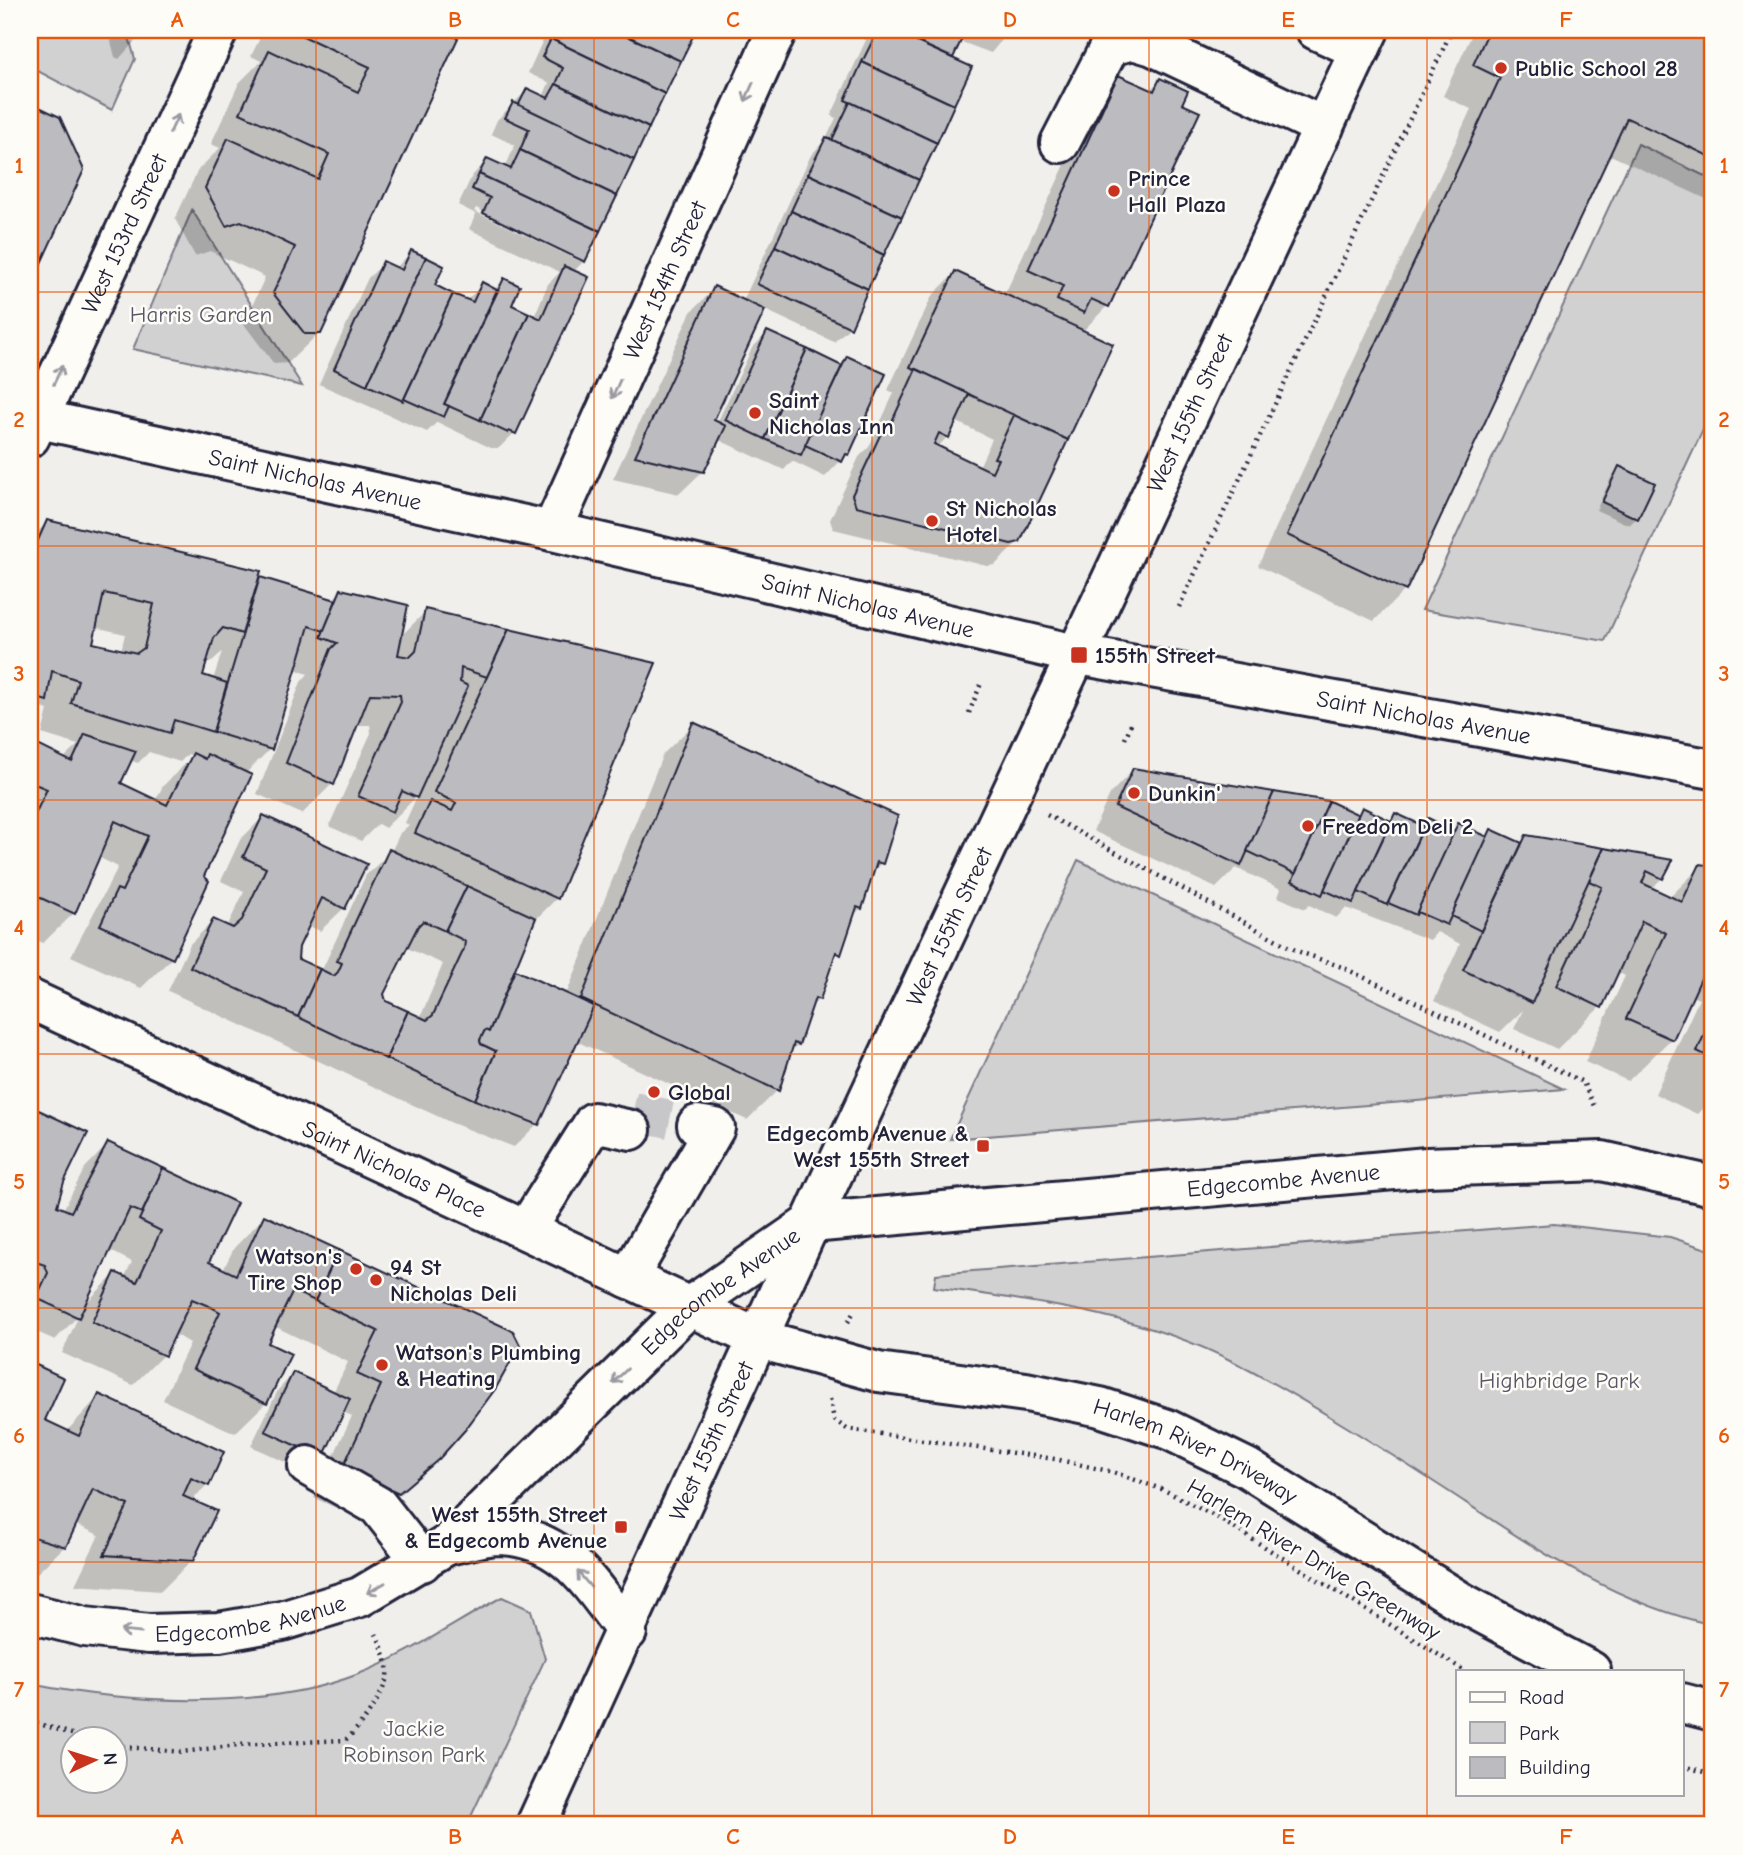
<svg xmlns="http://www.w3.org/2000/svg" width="1743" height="1855" font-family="'Comic Neue',sans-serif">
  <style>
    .green { fill: #d2d1d1; stroke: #7a7a86; stroke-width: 2; fill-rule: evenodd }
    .shadow { fill: #0003; fill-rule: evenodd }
    .building { fill: #bcbcc0; stroke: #22223b; stroke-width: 2; fill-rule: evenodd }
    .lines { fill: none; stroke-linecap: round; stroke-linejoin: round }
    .minor-tunnel { stroke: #c7c6c9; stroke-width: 38; stroke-dasharray: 38 19; stroke-linecap: butt }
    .minor-casing { stroke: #22223b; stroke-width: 44 }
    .major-casing { stroke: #22223b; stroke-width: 44 }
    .path { stroke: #22223b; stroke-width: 4.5; stroke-dasharray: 2 5; stroke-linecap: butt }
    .minor { stroke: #fdfcf7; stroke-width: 38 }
    .major { stroke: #fdfcf7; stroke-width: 38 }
    .oneway { stroke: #9a9aa2 }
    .grid { fill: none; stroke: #e8590c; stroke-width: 2; stroke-opacity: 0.55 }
    .poi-dot { fill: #c8321e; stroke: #fdfcf7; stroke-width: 2.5 }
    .labels { text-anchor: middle; stroke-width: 5; stroke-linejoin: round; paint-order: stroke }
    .poi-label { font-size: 23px; font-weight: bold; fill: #22223b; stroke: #fdfcf7; text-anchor: start }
    .street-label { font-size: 23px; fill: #22223b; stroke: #fdfcf7 }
    .park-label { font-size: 23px; fill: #575768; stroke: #fdfcf7 }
    .neatline { fill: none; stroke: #e8590c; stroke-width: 2.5 }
    .grid-label { font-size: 23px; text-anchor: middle; font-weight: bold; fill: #e8590c }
  </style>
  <rect width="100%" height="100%" fill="#f0efec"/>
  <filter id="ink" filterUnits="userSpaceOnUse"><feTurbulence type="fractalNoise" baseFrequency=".0143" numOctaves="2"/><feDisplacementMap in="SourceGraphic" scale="14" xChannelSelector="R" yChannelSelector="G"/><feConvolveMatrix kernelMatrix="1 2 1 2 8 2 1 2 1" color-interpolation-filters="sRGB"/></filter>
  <g filter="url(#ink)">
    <!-- green -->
    <g class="green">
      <path d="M30 30H127L135 59 112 110 30 67Z"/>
      <path d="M1638 144 1713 180V408L1605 641 1422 610Z"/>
      <path d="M192 210 302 386 133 349Z"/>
      <path d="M1078 860 1564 1089 950 1139Z"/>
      <path d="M1554 1224 1670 1237 1713 1251V1625C1616 1604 1536 1549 1454 1495 1383 1449 1311 1403 1236 1363 1142 1314 1037 1302 934 1287L936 1274Z"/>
      <path d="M502 1597 531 1610 545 1659 467 1825H30V1684C127 1703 262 1711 356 1675 407 1656 454 1623 502 1597ZM74 1740H116V1782H74Z"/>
    </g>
    <!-- shadow -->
    <g class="shadow">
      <path d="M108 30H145L119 59 115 57Z"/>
      <path d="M264 30H460L452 38 319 333 288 363 274 364 244 324 265 277 210 251 195 256 175 219 198 170 220 148 211 144 239 83 261 61 251 56Z"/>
      <path d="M554 30H694L584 261 573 272 514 433 499 448H491L437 422 427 432 319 384 368 278 384 263 395 269 411 252 432 286 466 301 482 285 494 290 504 280 510 306 534 317 548 284 560 272 469 229 476 214 458 205 472 176 487 160 505 168 515 145 491 134 497 120 527 90 543 97 549 83 528 73 543 40ZM476 208 580 257V261L474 211Z"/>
      <path d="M857 30H1010L991 53 959 41 850 327 834 342 763 309 712 421 717 423 752 348 767 333 839 366 847 358V454L825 477 792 461 784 470 717 439 703 471 679 494 613 479 691 312 715 288 743 301 811 155 826 139 836 118 831 116 866 40 855 35Z"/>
      <path d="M1474 30H1713V202L1608 154 1405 590 1374 621 1258 566 1471 109 1443 96Z"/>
      <path d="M1118 77 1149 91 1160 80 1180 105 1198 113 1107 306 1082 332 1019 541 995 565 987 566 833 529 830 520 859 457 869 447 894 393 888 390 932 296 955 273 1004 296 1095 100ZM955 421 992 439 979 467 937 448 947 437Z"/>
      <path d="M39 109 82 170 30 283V118Z"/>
      <path d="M1619 469 1637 518 1629 525 1596 510 1612 476Z"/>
      <path d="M47 522 256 584 260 579 331 601 341 591 400 637 426 611 654 664 557 898 532 923 513 970 566 995 663 754 694 724 881 863 872 873 861 908 852 917 819 999 810 1008 798 1044 789 1053 778 1090 747 1120 576 1041 537 1124 514 1147 452 1123 168 991 190 944 213 921 227 927 244 892 221 881 240 840 263 817 344 908 320 931 307 925 297 947 296 960 321 972 366 875 391 852 400 833 409 825 405 823 417 796 385 828 378 824 361 841 329 826 371 733 370 725H356L332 784 302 814 257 794 301 682 308 674 295 669 270 749 245 774 172 958 141 988 71 956 118 867 98 857 74 913 43 943 30 937V743L63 759 78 745 42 734 48 710 39 707 30 716V540ZM95 627 125 634 121 651 91 644ZM222 652 213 680 201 676 205 662 210 663ZM149 752 180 762 188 754 193 756 163 786 155 801 118 784 129 760 138 763ZM407 948 443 964 420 1018 385 1002 383 994Z"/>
      <path d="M1133 770 1356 816 1363 809 1389 822 1395 815 1421 827 1428 820 1452 832 1459 826 1485 838 1492 831 1519 844 1526 837 1670 861 1662 878 1651 889 1669 898 1701 866 1713 868V1098L1697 1114 1655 1094 1699 999 1691 996 1671 1039 1628 1081 1585 1062 1625 976 1616 971 1600 1007 1557 1049 1514 1029 1523 1010 1500 1032 1434 1001 1460 944 1437 932 1430 940 1346 908 1336 918 1309 905 1305 909 1278 897 1281 889 1236 868 1216 888 1093 831 1110 794Z"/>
      <path d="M30 1108 63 1182 55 1207 63 1210 85 1168 108 1144 235 1204 207 1263 223 1270 234 1248 264 1217 512 1332 447 1448 368 1522 314 1498 352 1416 343 1412 306 1472 251 1446 278 1390 293 1374 333 1393 348 1362 274 1326 266 1344V1403L235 1433 163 1400 190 1343 175 1334 163 1355 133 1385 62 1353 79 1315 55 1340 30 1329ZM109 1250 132 1262 124 1278 115 1274 83 1306Z"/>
      <path d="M30 1364 62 1379 42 1421 66 1432 99 1396 222 1453 207 1485 191 1501 192 1560 161 1591 75 1585 99 1535 75 1524 65 1546 34 1576 30 1575Z"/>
    </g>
    <!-- building -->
    <g class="building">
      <path d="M290 30H439L458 38 321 334H305L273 293 295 247 241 221 226 226 205 188 228 138 318 179 329 154 240 113 269 50 358 92 370 67Z"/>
      <path d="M555 30H615L681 61 665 94 551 39Z"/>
      <path d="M615 30H696L681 61Z"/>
      <path d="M878 30H891L972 67 954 105 862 62Z"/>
      <path d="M891 30H966L953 58Z"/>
      <path d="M1489 30H1713V158L1627 118 1406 591 1287 535 1500 78 1473 65Z"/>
      <path d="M551 39 665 94 649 128 556 84 563 68 542 57Z"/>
      <path d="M862 62 954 105 937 143 845 100Z"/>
      <path d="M1118 75 1154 91 1160 78 1188 91 1182 104 1200 112 1109 307 1091 299 1084 313 1057 300 1063 286 1028 270Z"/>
      <path d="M556 84 649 128 634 160 518 106 527 88 548 98Z"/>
      <path d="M513 102 634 160 617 196 520 150 529 129 505 118Z"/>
      <path d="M850 102 937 143 919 180 832 140Z"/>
      <path d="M39 107 60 117 84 170 30 287V126Z"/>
      <path d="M826 137 919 180 902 217 808 174Z"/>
      <path d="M520 150 617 196 600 231 479 174 487 158 511 169Z"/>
      <path d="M479 174 600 231 585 262 483 213 490 198 472 189Z"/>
      <path d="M808 174 902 217 884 255 791 211Z"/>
      <path d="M791 211 884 255 868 289 775 246Z"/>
      <path d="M775 246 868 289 851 328 757 284Z"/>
      <path d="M411 250 426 257 367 385 334 369 383 261 402 270Z"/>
      <path d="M426 257 444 266 435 285 453 294 403 401 367 385Z"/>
      <path d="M564 266 589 277 516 434 509 431 508 433 480 420 529 313 541 319Z"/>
      <path d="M955 271 1113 344 1068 440 910 367Z"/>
      <path d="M504 278 520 286 512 305 529 313 480 420 444 404Z"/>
      <path d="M482 282 497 290 444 404 449 406 444 417 404 399 453 294 473 302Z"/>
      <path d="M714 286 765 310 714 420 726 426 704 472 635 456Z"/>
      <path d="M767 331 807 349 765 439 725 420Z"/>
      <path d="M807 349 842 366 801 455 765 439Z"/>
      <path d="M847 356 886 374 849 455 846 454 842 462 805 445Z"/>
      <path d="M916 369 969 394 949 438 939 433 934 444 992 472 998 459 994 458 1014 415 1068 440 1020 542 1011 544 856 506 852 495 882 431 889 428Z"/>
      <path d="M1619 466 1655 483 1638 519 1602 502Z"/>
      <path d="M47 520 261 571 242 634 223 628 214 638 203 675 227 683 213 732 174 720 170 733 71 703 78 680 52 671 47 701 30 696V558ZM104 593 154 604 144 648 137 653 93 643Z"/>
      <path d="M260 577 336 600 324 631 309 626 272 750 213 732Z"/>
      <path d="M341 589 408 605 398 655 410 657 416 651 425 609 509 629 487 677 461 668 460 682 468 686 417 798 402 791 393 812 358 796 401 702 400 695 370 694 334 785 286 763 331 649 337 643 321 637Z"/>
      <path d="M509 629 656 663 558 899 415 833 430 801 452 811 456 803 434 792Z"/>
      <path d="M693 722 898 816 883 864 877 862 862 909 857 907 841 955 836 952 820 1000 815 998 799 1045 794 1043 779 1091 581 999Z"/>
      <path d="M85 734 136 751 121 783 167 805 193 753 205 759 207 754 252 775 204 876 209 881 173 959 100 925 117 889 122 891 148 836 115 821 75 914 30 893V825L47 789 30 782V741L72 762Z"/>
      <path d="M1133 768 1274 792 1241 866 1115 807Z"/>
      <path d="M1274 792 1329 801 1296 874 1247 851Z"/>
      <path d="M1329 801 1359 815 1322 895 1292 881Z"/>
      <path d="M1362 807 1391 821 1353 903 1324 890Z"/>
      <path d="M1395 813 1424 826 1387 905 1358 892Z"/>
      <path d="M263 815 367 864 345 909 322 898 299 947 298 959 320 969 298 1017 190 967 213 919 233 928 242 920 266 868 243 857Z"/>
      <path d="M1428 818 1455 831 1416 915 1388 903Z"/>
      <path d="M1458 823 1488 837 1447 925 1417 912Z"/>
      <path d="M1491 829 1522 843 1481 931 1451 916Z"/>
      <path d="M1526 835 1604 848 1532 1003 1463 970Z"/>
      <path d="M1604 848 1673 860 1663 879 1647 871 1642 883 1682 902 1700 864 1713 866V952L1673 1040 1626 1019 1666 933 1642 921 1602 1008 1556 986 1602 887 1589 881Z"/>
      <path d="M389 849 467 886 445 931 423 921 418 926 384 994 386 1001 408 1011 386 1059 298 1017 320 969 334 976 338 972 342 963 337 961Z"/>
      <path d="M467 886 536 918 489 1032 485 1030 480 1040 481 1044 496 1051 475 1100 386 1059 408 1011 427 1020 433 1015 464 949 465 941 445 931Z"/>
      <path d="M515 970 594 1006 539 1125 475 1100 496 1051 481 1044 480 1040 485 1030 489 1032Z"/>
      <path d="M1713 1015V1059L1697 1051Z"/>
      <path d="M30 1106 88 1133 64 1182 57 1206 71 1212 108 1142 163 1168 142 1213 130 1208 79 1318 36 1298 48 1273 45 1265 30 1260Z"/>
      <path d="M163 1168 237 1203 209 1262 236 1275 264 1215 339 1250 315 1301 293 1291 277 1324 268 1343 291 1354 267 1404 193 1369 220 1312 211 1307 192 1299 165 1356 92 1322 115 1272 137 1282 161 1231 139 1220Z"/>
      <path d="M339 1250 513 1331 520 1345 496 1388 465 1430 439 1459 399 1493 343 1467 381 1385 357 1374 378 1331 315 1301Z"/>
      <path d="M30 1362 64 1378 45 1420 79 1436 99 1394 224 1452 209 1486 191 1478 183 1496 217 1511 193 1561 104 1555 128 1505 93 1489 66 1547 30 1536Z"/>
      <path d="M293 1372 350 1399 323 1458 265 1431Z"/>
    </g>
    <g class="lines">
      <!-- minor-tunnel -->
      <path class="minor-tunnel" d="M633 1111 697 1125"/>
      <!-- minor casing -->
      <g class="minor-casing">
        <g id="minor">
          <path d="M1316 30 1360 50"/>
          <path d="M1060 143 1110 46 1133 40 1153 46 1324 127"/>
          <path id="s1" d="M30 437 218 30"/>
          <path id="s2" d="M552 531 777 30"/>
          <path id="s3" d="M30 999 759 1339 878 1372 1026 1392 1100 1407 1167 1429 1247 1468 1463 1603 1591 1671"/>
          <path d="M526 1230 594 1122 631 1130"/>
          <path d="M628 1278 715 1128 697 1125"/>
          <path d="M308 1466 378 1506 422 1562"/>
          <path id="s4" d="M30 1613 85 1627 149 1634 219 1632 282 1621 360 1597 447 1545 689 1307 811 1223 1427 1167 1602 1161 1713 1186"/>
          <path d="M1682 1703 1713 1711"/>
        </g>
      </g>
      <!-- major casing -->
      <g class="major-casing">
        <g id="major">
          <path id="s5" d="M30 417 552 531 1079 655 1713 769"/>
          <path d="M447 1545C464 1542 483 1535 500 1535 565 1537 591 1586 627 1632"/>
          <path id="s6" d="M536 1825 825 1191 1369 30"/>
        </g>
      </g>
      <!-- path -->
      <g class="path">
        <path d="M1179 607 1452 30"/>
        <path d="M969 713 982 681"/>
        <path d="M1125 739 1132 722"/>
        <path d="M1047 815 1297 951 1342 967 1583 1082 1594 1106"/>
        <path d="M848 1322 855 1310"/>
        <path d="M830 1399 834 1420 847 1429 1055 1459 1113 1472 1164 1490 1218 1518 1465 1671"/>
        <path d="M30 1721 91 1740"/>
        <path d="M116 1746 182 1752 238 1745 345 1740C358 1731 385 1693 387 1676 389 1661 382 1647 376 1634"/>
        <path d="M1682 1766 1713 1774"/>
      </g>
      <!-- minor -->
      <use href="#minor" class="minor"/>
      <!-- major -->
      <use href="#major" class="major"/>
    </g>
    <!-- one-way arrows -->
    <defs><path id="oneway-shaft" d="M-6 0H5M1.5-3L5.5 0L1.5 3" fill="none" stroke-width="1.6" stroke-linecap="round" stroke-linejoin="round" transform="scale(1.75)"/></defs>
    <g class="oneway">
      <use href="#oneway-shaft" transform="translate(749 92) rotate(114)"/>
      <use href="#oneway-shaft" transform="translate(174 124) rotate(-65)"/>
      <use href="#oneway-shaft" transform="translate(58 375) rotate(-65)"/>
      <use href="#oneway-shaft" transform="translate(616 389) rotate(114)"/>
      <use href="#oneway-shaft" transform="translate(620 1376) rotate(136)"/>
      <use href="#oneway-shaft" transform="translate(584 1579) rotate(-130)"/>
      <use href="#oneway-shaft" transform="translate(376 1588) rotate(150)"/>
      <use href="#oneway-shaft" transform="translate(131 1632) rotate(-174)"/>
    </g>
  </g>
  <!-- grid -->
  <path class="grid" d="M316 30V1825M594 30V1825M872 30V1825M1149 30V1825M1427 30V1825M30 292H1713M30 546H1713M30 800H1713M30 1054H1713M30 1308H1713M30 1562H1713"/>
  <!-- markers -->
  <g class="poi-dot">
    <circle cx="1501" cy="68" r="7"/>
    <circle cx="1114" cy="191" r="7"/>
    <circle cx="755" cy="413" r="7"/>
    <circle cx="932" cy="521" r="7"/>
    <rect x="1070" y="646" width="18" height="18" rx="3.5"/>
    <circle cx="1134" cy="793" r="7"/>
    <circle cx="1308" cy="826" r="7"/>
    <circle cx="654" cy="1092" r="7"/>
    <rect x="976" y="1139" width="14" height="14" rx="3.5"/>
    <circle cx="356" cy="1269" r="7"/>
    <circle cx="376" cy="1280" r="7"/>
    <circle cx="382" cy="1365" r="7"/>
    <rect x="614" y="1520" width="14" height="14" rx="3.5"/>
  </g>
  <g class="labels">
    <!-- poi labels -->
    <g class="poi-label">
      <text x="1515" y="76">Public School 28</text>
      <text x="1128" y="186">Prince<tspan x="1128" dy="26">Hall Plaza</tspan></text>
      <text x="769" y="408">Saint<tspan x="769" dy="26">Nicholas Inn</tspan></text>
      <text x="946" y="516">St Nicholas<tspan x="946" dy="26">Hotel</tspan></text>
      <text x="1095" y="663">155th Street</text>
      <text x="1148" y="801">Dunkin'</text>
      <text x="1322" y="834">Freedom Deli 2</text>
      <text x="668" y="1100">Global</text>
      <text x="969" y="1141" text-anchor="end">Edgecomb Avenue &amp;<tspan x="969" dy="26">West 155th Street</tspan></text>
      <text x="342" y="1264" text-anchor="end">Watson's<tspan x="342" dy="26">Tire Shop</tspan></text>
      <text x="390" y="1275">94 St<tspan x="390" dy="26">Nicholas Deli</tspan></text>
      <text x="396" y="1360">Watson's Plumbing<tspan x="396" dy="26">&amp; Heating</tspan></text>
      <text x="607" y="1522" text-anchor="end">West 155th Street<tspan x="607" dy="26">&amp; Edgecomb Avenue</tspan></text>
    </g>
    <!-- street labels -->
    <g class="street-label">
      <text dy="8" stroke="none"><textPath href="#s1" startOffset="224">West 153rd Street</textPath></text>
      <text dy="8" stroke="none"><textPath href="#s2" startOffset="275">West 154th Street</textPath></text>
      <text dy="8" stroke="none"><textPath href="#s6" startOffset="1556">West 155th Street</textPath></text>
      <text dy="8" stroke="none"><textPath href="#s5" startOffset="292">Saint Nicholas Avenue</textPath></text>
      <text dy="8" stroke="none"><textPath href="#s5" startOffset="859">Saint Nicholas Avenue</textPath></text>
      <text dy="8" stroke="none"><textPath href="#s5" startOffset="1426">Saint Nicholas Avenue</textPath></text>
      <text dy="8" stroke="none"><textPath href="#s6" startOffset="989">West 155th Street</textPath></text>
      <text dy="8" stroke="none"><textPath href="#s3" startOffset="402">Saint Nicholas Place</textPath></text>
      <text dy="8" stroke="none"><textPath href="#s4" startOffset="1400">Edgecombe Avenue</textPath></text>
      <text dy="8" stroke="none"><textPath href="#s4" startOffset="812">Edgecombe Avenue</textPath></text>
      <text dy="8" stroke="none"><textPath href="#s6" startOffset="422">West 155th Street</textPath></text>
      <text dy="8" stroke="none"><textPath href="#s3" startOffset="1258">Harlem River Driveway</textPath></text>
      <text transform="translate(1314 1559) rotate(31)" y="8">Harlem River Drive Greenway</text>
      <text dy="8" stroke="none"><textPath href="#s4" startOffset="224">Edgecombe Avenue</textPath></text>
    </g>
    <!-- park labels -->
    <g class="park-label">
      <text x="201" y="322">Harris Garden</text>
      <text x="1559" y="1388">Highbridge Park</text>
      <text x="414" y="1736">Jackie<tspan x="414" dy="26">Robinson Park</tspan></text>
    </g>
  </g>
  <!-- margin -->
  <rect width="1743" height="1855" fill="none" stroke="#fdfcf7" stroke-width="77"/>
  <!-- legend -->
  <rect x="1456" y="1670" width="228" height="126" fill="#fdfcf7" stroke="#a5a5ac" stroke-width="2"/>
  <rect x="1470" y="1692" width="35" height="10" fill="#fdfcf7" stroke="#a5a5ac" stroke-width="2"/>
  <text x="1519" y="1704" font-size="21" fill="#22223b">Road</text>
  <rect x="1470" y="1722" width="35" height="21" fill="#d2d1d1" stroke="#a5a5ac" stroke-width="2"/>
  <text x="1519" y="1740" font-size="21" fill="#22223b">Park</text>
  <rect x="1470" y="1757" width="35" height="21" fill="#bcbcc0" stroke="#a5a5ac" stroke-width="2"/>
  <text x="1519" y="1774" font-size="21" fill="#22223b">Building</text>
  <!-- north arrow -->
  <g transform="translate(94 1760) rotate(86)"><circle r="33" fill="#fdfcf7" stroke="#a5a5ac" stroke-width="2"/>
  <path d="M0-5L12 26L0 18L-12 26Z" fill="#c8321e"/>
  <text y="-10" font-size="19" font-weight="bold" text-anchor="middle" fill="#22223b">N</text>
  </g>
  <rect x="38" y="38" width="1666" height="1778" class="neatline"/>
  <g class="grid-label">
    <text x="177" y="27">A</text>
    <text x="455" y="27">B</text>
    <text x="733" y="27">C</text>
    <text x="1010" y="27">D</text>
    <text x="1288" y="27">E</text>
    <text x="1566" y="27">F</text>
    <text x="19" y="173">1</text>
    <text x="1724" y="173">1</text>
    <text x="19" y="427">2</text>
    <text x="1724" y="427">2</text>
    <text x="19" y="681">3</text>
    <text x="1724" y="681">3</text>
    <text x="19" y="935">4</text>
    <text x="1724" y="935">4</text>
    <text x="19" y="1189">5</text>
    <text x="1724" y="1189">5</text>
    <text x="19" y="1443">6</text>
    <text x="1724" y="1443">6</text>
    <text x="19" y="1697">7</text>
    <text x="1724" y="1697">7</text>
    <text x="177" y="1844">A</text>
    <text x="455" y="1844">B</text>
    <text x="733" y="1844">C</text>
    <text x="1010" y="1844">D</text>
    <text x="1288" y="1844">E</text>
    <text x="1566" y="1844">F</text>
  </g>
</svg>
